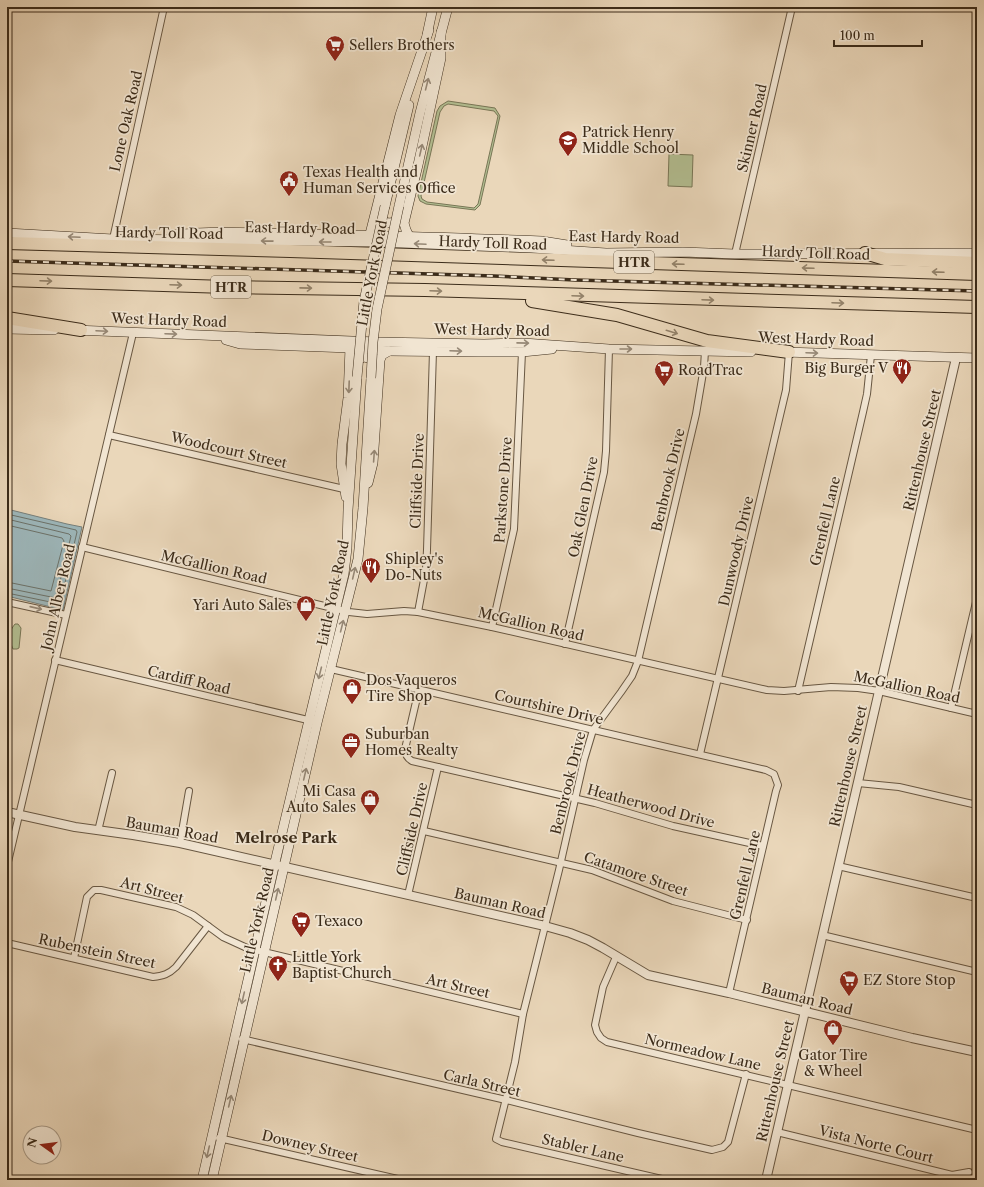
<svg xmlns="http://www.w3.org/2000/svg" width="984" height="1187" font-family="'Libre Caslon Text',serif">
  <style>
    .green { fill: #b3bf92; stroke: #787656; fill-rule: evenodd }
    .water { fill: #9db7bb; stroke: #767f7b }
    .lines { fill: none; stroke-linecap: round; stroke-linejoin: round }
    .shore { stroke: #6c726a; stroke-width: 1 }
    .minor-casing { stroke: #685742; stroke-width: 8 }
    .tertiary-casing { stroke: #685742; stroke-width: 10 }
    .secondary-casing { stroke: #3c2c1a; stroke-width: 10 }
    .motorway-casing { stroke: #3c2c1a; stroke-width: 14 }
    .minor { stroke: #f1e5d2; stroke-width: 6 }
    .tertiary { stroke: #f1e5d2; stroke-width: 8 }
    .secondary { stroke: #f1e5d2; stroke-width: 9 }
    .motorway { stroke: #ead7ba; stroke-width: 12 }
    .rail-casing { stroke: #3c2c1a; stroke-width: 3.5 }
    .rail { stroke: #f1e5d2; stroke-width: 2; stroke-dasharray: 6; stroke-linecap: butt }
    .secondary-bridge-casing { stroke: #3c2c1a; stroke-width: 10; stroke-linecap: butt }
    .secondary-bridge { stroke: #f1e5d2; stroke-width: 9 }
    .oneway { stroke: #968876 }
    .oneway2 { stroke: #93826a }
    .labels { text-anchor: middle; stroke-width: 3.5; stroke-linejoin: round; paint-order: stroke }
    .shield { fill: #f1e5d2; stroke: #726451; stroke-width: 1 }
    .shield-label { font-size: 13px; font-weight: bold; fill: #3c2c1a }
    .poi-label { font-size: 14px; fill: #3c2c1a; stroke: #f1e5d2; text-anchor: start }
    .street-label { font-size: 14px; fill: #3c2c1a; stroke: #f1e5d2 }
    .neighbourhood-label { font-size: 15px; font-weight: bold; fill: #3c2c1a; stroke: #f1e5d2 }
  </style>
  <rect width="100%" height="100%" fill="#ead7ba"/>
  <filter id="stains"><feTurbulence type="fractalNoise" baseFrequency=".005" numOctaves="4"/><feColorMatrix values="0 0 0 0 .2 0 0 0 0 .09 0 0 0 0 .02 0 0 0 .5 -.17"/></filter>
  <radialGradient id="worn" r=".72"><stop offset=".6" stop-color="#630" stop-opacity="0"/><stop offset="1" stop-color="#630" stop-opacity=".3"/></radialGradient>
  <!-- green -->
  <g class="green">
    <path d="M448 101 495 108 500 116 480 205 475 210 426 204 420 201 418 196 437 111 440 106ZM448 104 494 111 498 116 478 204 474 208 427 202 422 199 421 196 440 112 444 106Z"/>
    <path d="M669 154 693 155 692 187 668 186Z"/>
    <path d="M15 624H18L21 628 19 648 17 649H13C9 640 8 632 15 624Z"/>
  </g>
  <!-- water -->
  <path class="water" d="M7 509 67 524 82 527 63 610 7 596Z"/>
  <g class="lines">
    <!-- shore -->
    <g class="shore">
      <path d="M7 514 76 530 77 532 60 604 7 593"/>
      <path d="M7 519 69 534 71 536 56 598 7 588"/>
      <path d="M7 525 62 538 64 541 51 591 7 582"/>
    </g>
    <!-- minor casing -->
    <g class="minor-casing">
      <g id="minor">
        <path d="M113 239 164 7"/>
        <path d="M735 254 792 7"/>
        <path d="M109 435 344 489"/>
        <path d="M82 547 349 612 367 614 404 611 418 612 492 627 767 690 784 691 831 687 858 688 879 691 977 714"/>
        <path d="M7 602 66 615"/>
        <path d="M418 612 426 569 427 550 433 351"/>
        <path d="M492 627 514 529 522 352"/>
        <path d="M565 644 604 472 606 451 609 349"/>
        <path d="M55 660 312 721"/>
        <path d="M331 669 766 770 774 774 778 785 776 791 729 993"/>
        <path d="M419 689 405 749C405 755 407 758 412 761L595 803 673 826 763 846"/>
        <path d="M798 691 863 412 867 394 871 355"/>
        <path d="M951 708 977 598"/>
        <path d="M700 754 786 390 789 352"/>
        <path d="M858 783 899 787 977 805"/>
        <path d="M98 831 112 773"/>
        <path d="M424 831 592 870 673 901 747 920"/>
        <path d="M180 843 189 791"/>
        <path d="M7 866 133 333"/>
        <path d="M838 866 977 898"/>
        <path d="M408 895 438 767"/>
        <path d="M822 935 977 972"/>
        <path d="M7 943 153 977C163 976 169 974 176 967L208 926"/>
        <path d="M616 957 603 987 595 1025 597 1032 601 1038 607 1042 977 1130"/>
        <path d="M74 958 87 897 94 890H101L176 907 193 915 223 937 247 948 523 1014"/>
        <path d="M242 1039 506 1100 638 1133 712 1150 723 1147 728 1142 746 1074"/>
        <path d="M777 1132 952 1175 969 1172"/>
        <path d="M219 1138 402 1180"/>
        <path d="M666 1180 502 1142 496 1139 515 1062 523 1014 559 870 584 760 593 730 621 692 632 676 638 661 696 414 704 367 705 351"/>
      </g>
    </g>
    <!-- tertiary casing -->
    <g class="tertiary-casing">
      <g id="tertiary">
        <path d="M7 812 75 827 133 835 180 843 545 926 570 933 588 940 603 948 648 975 729 993 912 1038 977 1052"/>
        <path d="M766 1180 956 358"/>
      </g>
    </g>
    <!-- secondary casing -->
    <g class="secondary-casing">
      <g id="secondary">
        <path d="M427 35 433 7"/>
        <path d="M385 206 409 105"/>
        <path d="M399 206 420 113 448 7"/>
        <path d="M376 217 377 219 388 223 399 222 402 219"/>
        <path d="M7 233 113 239 376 242 532 248 606 253 683 252 735 254 977 253"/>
        <path d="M370 234 400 115 429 30"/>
        <path d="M172 235C215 230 257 233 299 234 380 235 461 238 542 241L567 245"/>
        <path d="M409 236 406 230 404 223 418 165 441 58V32"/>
        <path d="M7 329 54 330"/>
        <path d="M74 330 377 342 484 344 523 343 609 349 751 352"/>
        <path d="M226 340 240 344 350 348 389 351 478 352H522L552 349"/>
        <path d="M784 352 977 358"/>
        <path d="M353 364 355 361 364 357 375 360 378 364"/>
        <path d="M368 483 373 463 380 360 382 355 389 351"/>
        <path d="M346 497 341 464 342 444 348 398 350 348"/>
        <path d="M202 1180 276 858 344 574 347 548 348 510 357 377"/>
        <path d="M212 1180 317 723 358 559 363 508 371 378"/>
      </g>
    </g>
    <!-- motorway casing -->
    <g class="motorway-casing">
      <g id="motorway">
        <path d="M7 243 290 251 977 274"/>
        <path d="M865 253 885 259 977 263"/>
        <path d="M7 280 226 287 425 290 977 307"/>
        <path d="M532 301 617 315 707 341 789 352"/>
        <path d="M7 318 81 330"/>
      </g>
    </g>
    <!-- minor -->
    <use href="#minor" class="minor"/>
    <!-- tertiary -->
    <use href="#tertiary" class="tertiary"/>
    <!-- secondary -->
    <use href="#secondary" class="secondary"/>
    <!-- motorway -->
    <use href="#motorway" class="motorway"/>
    <!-- rail casing -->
    <g class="rail-casing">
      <path id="rail" d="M7 261 494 276 575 280 977 291"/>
    </g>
    <!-- rail -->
    <use href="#rail" class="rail"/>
    <!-- secondary-bridge casing -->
    <g class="secondary-bridge-casing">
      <g id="secondary-bridge">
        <path d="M357 377 364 301 385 206"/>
        <path d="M371 378 373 342 377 309 399 206"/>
      </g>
    </g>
    <!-- secondary-bridge -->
    <use href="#secondary-bridge" class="secondary-bridge"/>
  </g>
  <!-- one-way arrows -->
  <defs><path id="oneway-shaft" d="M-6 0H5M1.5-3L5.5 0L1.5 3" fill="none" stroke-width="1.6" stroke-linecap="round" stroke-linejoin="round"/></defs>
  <g class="oneway">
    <use href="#oneway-shaft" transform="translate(427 84) rotate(-76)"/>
    <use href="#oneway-shaft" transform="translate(421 150) rotate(-77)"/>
    <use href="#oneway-shaft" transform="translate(74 237) rotate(-177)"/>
    <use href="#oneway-shaft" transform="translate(267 241) rotate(-179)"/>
    <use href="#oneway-shaft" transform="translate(325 242) rotate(-180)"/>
    <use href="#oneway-shaft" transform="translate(420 244) rotate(-177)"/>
    <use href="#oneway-shaft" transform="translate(102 331) rotate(3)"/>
    <use href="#oneway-shaft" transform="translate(171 334) rotate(2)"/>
    <use href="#oneway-shaft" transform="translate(523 343) rotate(1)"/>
    <use href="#oneway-shaft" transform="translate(626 349)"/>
    <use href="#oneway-shaft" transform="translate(456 351) rotate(2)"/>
    <use href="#oneway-shaft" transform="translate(812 353) rotate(2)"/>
    <use href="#oneway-shaft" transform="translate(349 387) rotate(92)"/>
    <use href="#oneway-shaft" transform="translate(374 456) rotate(-86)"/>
    <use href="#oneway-shaft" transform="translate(354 573) rotate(-77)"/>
    <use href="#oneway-shaft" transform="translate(36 608) rotate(13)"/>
    <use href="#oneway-shaft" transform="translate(342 626) rotate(-76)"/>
    <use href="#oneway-shaft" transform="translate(320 673) rotate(104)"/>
    <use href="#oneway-shaft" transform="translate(305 774) rotate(-77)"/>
    <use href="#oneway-shaft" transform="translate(277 894) rotate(-77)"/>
    <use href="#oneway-shaft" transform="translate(243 998) rotate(103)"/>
    <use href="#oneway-shaft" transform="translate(230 1101) rotate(-77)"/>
    <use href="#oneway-shaft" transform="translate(208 1152) rotate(103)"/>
  </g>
  <g class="oneway2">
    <use href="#oneway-shaft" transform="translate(548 260) rotate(-178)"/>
    <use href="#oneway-shaft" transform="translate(678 264) rotate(-178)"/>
    <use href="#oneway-shaft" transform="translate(808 268) rotate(-178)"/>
    <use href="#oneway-shaft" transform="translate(938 272) rotate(-178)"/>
    <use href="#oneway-shaft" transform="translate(46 281) rotate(2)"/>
    <use href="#oneway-shaft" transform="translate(176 285) rotate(2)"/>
    <use href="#oneway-shaft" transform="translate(306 288) rotate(1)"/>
    <use href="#oneway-shaft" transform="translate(436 291) rotate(2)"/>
    <use href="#oneway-shaft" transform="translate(578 296) rotate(2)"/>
    <use href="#oneway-shaft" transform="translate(708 300) rotate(2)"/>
    <use href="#oneway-shaft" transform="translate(838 303) rotate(2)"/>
    <use href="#oneway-shaft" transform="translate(672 332) rotate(17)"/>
  </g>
  <!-- icons -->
  <defs>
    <g id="supermarket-pin" transform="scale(1)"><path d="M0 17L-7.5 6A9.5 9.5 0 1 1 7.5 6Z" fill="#8f2418" stroke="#f1e5d2"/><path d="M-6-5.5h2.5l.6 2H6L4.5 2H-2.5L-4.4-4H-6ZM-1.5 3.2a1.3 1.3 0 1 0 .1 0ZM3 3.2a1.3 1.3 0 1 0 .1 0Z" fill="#fff"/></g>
    <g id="school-pin" transform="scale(1)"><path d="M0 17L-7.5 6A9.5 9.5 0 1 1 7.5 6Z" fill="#8f2418" stroke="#f1e5d2"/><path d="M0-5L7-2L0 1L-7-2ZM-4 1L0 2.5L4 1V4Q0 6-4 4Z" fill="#fff"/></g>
    <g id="civic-pin" transform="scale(1)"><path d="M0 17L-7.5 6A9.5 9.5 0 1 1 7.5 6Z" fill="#8f2418" stroke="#f1e5d2"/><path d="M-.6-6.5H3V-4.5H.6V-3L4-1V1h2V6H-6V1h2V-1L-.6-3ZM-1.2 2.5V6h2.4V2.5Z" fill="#fff"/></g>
    <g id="restaurant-pin" transform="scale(1)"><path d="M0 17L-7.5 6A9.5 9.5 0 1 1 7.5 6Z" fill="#8f2418" stroke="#f1e5d2"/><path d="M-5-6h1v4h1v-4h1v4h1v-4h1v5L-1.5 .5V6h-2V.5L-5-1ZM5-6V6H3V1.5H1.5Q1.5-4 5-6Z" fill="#fff"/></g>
    <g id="shop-pin" transform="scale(1)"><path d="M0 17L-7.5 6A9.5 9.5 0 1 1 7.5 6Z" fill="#8f2418" stroke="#f1e5d2"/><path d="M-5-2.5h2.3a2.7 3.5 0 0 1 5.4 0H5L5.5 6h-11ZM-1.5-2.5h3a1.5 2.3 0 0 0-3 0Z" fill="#fff"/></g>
    <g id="office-pin" transform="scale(1)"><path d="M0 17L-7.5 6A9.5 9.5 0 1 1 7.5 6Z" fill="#8f2418" stroke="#f1e5d2"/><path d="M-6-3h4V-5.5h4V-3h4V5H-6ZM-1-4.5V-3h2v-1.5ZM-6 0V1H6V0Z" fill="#fff"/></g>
    <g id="church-pin" transform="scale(1)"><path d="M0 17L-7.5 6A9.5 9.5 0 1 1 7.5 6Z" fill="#8f2418" stroke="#f1e5d2"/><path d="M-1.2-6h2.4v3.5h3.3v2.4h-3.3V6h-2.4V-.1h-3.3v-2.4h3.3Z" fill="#fff"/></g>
  </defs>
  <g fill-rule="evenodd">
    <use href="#supermarket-pin" x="335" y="45"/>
    <use href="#school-pin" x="568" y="140"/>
    <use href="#civic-pin" x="289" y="180"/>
    <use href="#restaurant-pin" x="902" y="368"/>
    <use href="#supermarket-pin" x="664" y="370"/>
    <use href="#restaurant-pin" x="371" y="567"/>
    <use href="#shop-pin" x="306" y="605"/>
    <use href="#shop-pin" x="352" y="688"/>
    <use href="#office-pin" x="351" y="742"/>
    <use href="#shop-pin" x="370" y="799"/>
    <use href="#supermarket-pin" x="301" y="921"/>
    <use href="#church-pin" x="278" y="965"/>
    <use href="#supermarket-pin" x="849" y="980"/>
    <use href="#shop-pin" x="833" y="1029"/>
  </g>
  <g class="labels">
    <!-- shield labels -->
    <g class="shield">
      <rect x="614" y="251" width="40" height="22" rx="3"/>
      <rect x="211" y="276" width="40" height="22" rx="3"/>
    </g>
    <g class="shield-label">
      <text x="634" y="267">HTR</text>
      <text x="231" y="292">HTR</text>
    </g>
    <!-- poi labels -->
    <g class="poi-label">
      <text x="349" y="50">Sellers Brothers</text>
      <text x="582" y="137">Patrick Henry<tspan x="582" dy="16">Middle School</tspan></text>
      <text x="303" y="177">Texas Health and<tspan x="303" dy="16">Human Services Office</tspan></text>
      <text x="888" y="373" text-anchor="end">Big Burger V</text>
      <text x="678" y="375">RoadTrac</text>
      <text x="385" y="564">Shipley's<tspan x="385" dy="16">Do-Nuts</tspan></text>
      <text x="292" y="610" text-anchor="end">Yari Auto Sales</text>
      <text x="366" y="685">Dos Vaqueros<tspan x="366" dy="16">Tire Shop</tspan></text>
      <text x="365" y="739">Suburban<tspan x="365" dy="16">Homes Realty</tspan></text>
      <text x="356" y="796" text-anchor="end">Mi Casa<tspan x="356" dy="16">Auto Sales</tspan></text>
      <text x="315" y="926">Texaco</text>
      <text x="292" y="962">Little York<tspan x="292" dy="16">Baptist Church</tspan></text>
      <text x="863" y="985">EZ Store Stop</text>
      <text x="833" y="1060" text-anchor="middle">Gator Tire<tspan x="833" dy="16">&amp; Wheel</tspan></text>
    </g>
    <!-- street labels -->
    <g class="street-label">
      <text transform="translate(126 121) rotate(-77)" y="5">Lone Oak Road</text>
      <text transform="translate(752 128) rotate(-77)" y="5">Skinner Road</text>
      <text transform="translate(300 228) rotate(1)" y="5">East Hardy Road</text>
      <text transform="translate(169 233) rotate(1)" y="5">Hardy Toll Road</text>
      <text transform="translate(624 237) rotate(1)" y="5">East Hardy Road</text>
      <text transform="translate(493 243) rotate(2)" y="5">Hardy Toll Road</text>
      <text transform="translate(816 253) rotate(2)" y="5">Hardy Toll Road</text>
      <text transform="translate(372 273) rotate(-79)" y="5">Little York Road</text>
      <text transform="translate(169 320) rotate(2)" y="5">West Hardy Road</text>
      <text transform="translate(492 330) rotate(1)" y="5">West Hardy Road</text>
      <text transform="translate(816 339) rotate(2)" y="5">West Hardy Road</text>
      <text transform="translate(229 450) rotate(13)" y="5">Woodcourt Street</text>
      <text transform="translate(922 450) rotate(-77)" y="5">Rittenhouse Street</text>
      <text transform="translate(668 480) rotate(-77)" y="5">Benbrook Drive</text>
      <text transform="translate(417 481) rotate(-88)" y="5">Cliffside Drive</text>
      <text transform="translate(503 490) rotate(-86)" y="5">Parkstone Drive</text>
      <text transform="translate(583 507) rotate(-79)" y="5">Oak Glen Drive</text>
      <text transform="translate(825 521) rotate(-77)" y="5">Grenfell Lane</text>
      <text transform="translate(736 551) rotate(-77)" y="5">Dunwoody Drive</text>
      <text transform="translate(214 567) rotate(13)" y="5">McGallion Road</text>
      <text transform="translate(333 593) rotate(-78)" y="5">Little York Road</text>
      <text transform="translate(58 597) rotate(-77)" y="5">John Alber Road</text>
      <text transform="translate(531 624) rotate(13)" y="5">McGallion Road</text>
      <text transform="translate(189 680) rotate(13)" y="5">Cardiff Road</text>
      <text transform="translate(907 687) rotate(12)" y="5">McGallion Road</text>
      <text transform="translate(549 707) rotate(13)" y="5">Courtshire Drive</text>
      <text transform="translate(848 766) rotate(-77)" y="5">Rittenhouse Street</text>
      <text transform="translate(568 783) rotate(-76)" y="5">Benbrook Drive</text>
      <text transform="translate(651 806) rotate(15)" y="5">Heatherwood Drive</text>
      <text transform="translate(412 829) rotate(-77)" y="5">Cliffside Drive</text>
      <text transform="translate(172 830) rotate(10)" y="5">Bauman Road</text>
      <text transform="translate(636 874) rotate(19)" y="5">Catamore Street</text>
      <text transform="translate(745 875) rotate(-77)" y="5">Grenfell Lane</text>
      <text transform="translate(152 890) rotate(15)" y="5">Art Street</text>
      <text transform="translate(500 903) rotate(13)" y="5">Bauman Road</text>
      <text transform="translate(257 920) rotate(-77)" y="5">Little York Road</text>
      <text transform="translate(97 951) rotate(12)" y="5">Rubenstein Street</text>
      <text transform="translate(458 986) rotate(13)" y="5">Art Street</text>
      <text transform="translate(807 999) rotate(14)" y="5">Bauman Road</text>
      <text transform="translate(703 1052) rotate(13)" y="5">Normeadow Lane</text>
      <text transform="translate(775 1081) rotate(-77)" y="5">Rittenhouse Street</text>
      <text transform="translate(482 1083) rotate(13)" y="5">Carla Street</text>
      <text transform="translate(876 1144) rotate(14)" y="5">Vista Norte Court</text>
      <text transform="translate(310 1146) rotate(13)" y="5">Downey Street</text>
      <text transform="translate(583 1148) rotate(13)" y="5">Stabler Lane</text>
    </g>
    <!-- neighbourhood labels -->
    <g class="neighbourhood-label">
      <text x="286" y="843">Melrose Park</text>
    </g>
  </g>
  <!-- margin -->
  <rect width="984" height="1187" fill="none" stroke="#ead7ba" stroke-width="24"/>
  <rect x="8" y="8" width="968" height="1171" fill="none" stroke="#3c2c1a" stroke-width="2"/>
  <rect x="12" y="12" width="960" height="1163" fill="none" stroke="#3c2c1a"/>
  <!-- north arrow -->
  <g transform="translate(42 1145) rotate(284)"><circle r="19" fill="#f1e5d2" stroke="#a99b88"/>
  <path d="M0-3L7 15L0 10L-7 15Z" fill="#8f2418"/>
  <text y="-6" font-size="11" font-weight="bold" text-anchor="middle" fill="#3c2c1a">N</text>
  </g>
  <!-- scale -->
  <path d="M834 40v6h88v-6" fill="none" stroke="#3c2c1a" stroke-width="2"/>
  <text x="840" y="40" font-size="12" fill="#3c2c1a" stroke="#f1e5d2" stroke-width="3" paint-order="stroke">100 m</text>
  <rect width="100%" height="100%" filter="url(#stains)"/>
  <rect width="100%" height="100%" fill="url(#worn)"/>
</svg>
